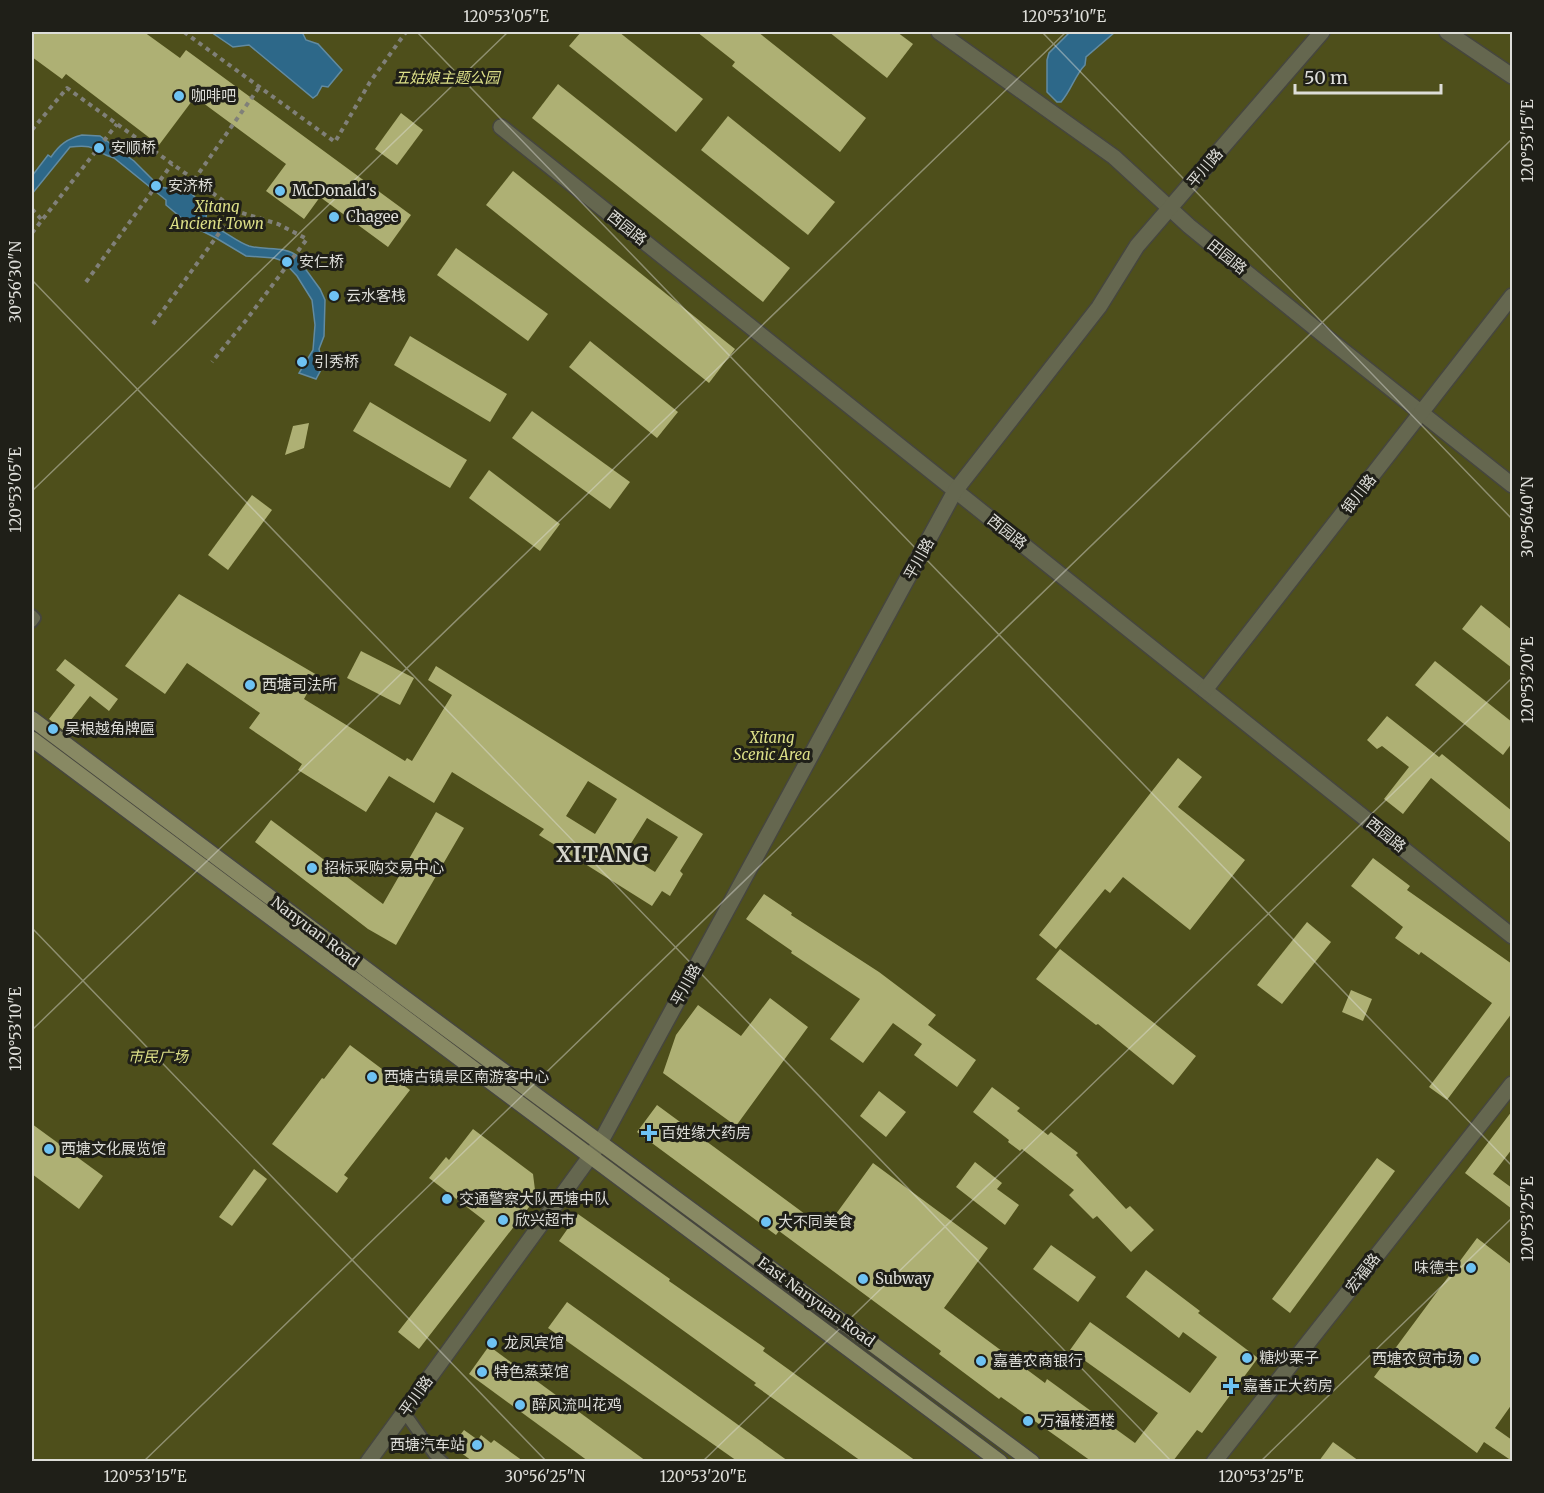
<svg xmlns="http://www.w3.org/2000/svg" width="1544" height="1493" font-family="Merriweather,'Noto Sans SC',serif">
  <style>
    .green { fill: #4e4f1b }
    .water { fill: #2d6889; stroke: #628ba1; stroke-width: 1.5 }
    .building { fill: #aeb074; fill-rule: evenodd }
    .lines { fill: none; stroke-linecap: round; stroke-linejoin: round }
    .service-casing { stroke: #46463e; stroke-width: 14 }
    .minor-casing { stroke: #46463e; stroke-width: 18 }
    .secondary-casing { stroke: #46463e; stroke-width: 18 }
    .path { stroke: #808079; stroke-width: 4; stroke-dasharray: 4.5 4.5; stroke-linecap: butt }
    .service { stroke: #65674f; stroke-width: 10 }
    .minor { stroke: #65674f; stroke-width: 15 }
    .secondary { stroke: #888963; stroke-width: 15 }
    .ticks { fill: none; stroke: #ddddd8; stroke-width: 1.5; stroke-opacity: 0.45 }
    .poi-dot { fill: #6ec2f3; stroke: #1f1f18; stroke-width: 2 }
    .labels { text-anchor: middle; stroke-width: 6; stroke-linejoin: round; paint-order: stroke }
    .park-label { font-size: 15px; font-style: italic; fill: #dcdf87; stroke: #1f1f18 }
    .poi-label { font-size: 15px; fill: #ddddd8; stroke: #1f1f18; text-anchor: start }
    .street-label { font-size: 15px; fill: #ddddd8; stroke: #1f1f18 }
    .district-label { font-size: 21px; font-weight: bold; letter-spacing: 1.5px; fill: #d6d6cc; stroke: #1f1f18 }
    .neatline { fill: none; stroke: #ddddd8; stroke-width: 2 }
    .ticks-label { font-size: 15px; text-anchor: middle; fill: #ddddd8 }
  </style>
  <rect width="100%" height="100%" fill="#292921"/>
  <!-- green -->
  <rect class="green" x="32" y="32" width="1480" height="1429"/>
  <!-- water -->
  <g class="water">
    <path d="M211 32H302L306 40 318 44 342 70 328 87 322 86 317 95 313 98 249 45 233 47Z"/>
    <path d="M1070 32H1115L1086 57 1085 65C1075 75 1071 91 1061 102H1057L1047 92V60L1049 53Z"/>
    <path d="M82 135 100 136 134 161 160 187 181 190 191 193 207 210 206 218 207 225C223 228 234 241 249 246 266 251 285 245 299 257L301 263 320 289 325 300 324 336 319 349 323 366 316 379 299 373 313 350 315 325 312 300 297 276 283 261 274 258 246 256 216 238 190 225 166 205V200L114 158C91 151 99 144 70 147L32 194V176L48 155 51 157C60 144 67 139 82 135Z"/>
  </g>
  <!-- building -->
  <g class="building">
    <path d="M32 32H144L180 58 186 50 411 215 388 247 320 197 304 219 266 191 286 164 195 97 159 145 66 74 62 79 32 57Z"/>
    <path d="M581 32H619L703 99 676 132 569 46Z"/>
    <path d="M697 32H758L866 118 840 152 732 66 735 62Z"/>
    <path d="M829 32H897L913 44 887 78Z"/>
    <path d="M558 84 790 268 763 302 532 118Z"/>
    <path d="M401 113 423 130 397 165 375 149Z"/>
    <path d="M728 116 835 202 808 235 701 150Z"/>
    <path d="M513 171 735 349 709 383 486 205Z"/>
    <path d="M456 248 548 314 528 341 437 275Z"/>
    <path d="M410 336 507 394 490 422 394 365Z"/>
    <path d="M590 341 678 412 657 438 569 367Z"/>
    <path d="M370 402 467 460 450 488 353 431Z"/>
    <path d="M532 411 630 482 610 509 512 438Z"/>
    <path d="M309 423 304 448 285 455 293 426Z"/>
    <path d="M489 470 560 524 540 551 469 498Z"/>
    <path d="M252 495 272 510 228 570 208 555Z"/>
    <path d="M179 594 317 675 304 699 405 761 407 758 412 761 452 695 428 680 436 666 703 834 680 871 683 874 670 896 662 891 652 906 539 835 544 829 452 772 434 803 389 776 366 812 298 770 302 764 249 728 260 713 187 663 165 694 125 666ZM588 781 617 799 595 834 566 816ZM647 818 678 837 655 872 625 853Z"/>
    <path d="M1481 605 1512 630V668L1462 629Z"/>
    <path d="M361 651 414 678 400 705 347 678Z"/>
    <path d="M65 659 118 699 109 711 90 696 63 730 49 719 75 685 56 670Z"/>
    <path d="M1435 661 1512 722V743L1503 755 1415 685Z"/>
    <path d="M1387 716 1439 757 1442 754 1512 811V844L1431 778 1403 814 1384 799 1409 767 1382 746 1377 749 1367 740Z"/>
    <path d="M1178 758 1202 777 1178 807 1245 860 1190 930 1123 877 1110 893 1105 889 1056 949 1039 935Z"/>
    <path d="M436 812 464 828 396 945 368 929 255 842 271 820 383 904Z"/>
    <path d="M1373 858 1410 886 1407 890 1512 964V1013L1447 1100 1429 1087 1492 1003 1421 952 1419 955 1395 938 1403 927 1351 886Z"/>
    <path d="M764 894 792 913 791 915 879 972 936 1015 928 1025 976 1060 957 1087 914 1055 922 1044 893 1023 863 1063 830 1039 860 999 791 953 792 951 746 919Z"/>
    <path d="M1307 922 1331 942 1282 1004 1257 985Z"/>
    <path d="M1060 949 1196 1056 1173 1085 1098 1024 1096 1025 1036 979Z"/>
    <path d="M1351 990 1372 999 1363 1021 1342 1012Z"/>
    <path d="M770 998 808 1027 736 1126 663 1073 676 1035 698 1005 741 1036Z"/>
    <path d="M350 1045 410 1090 344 1175 348 1178 337 1193 272 1144 322 1078 324 1079Z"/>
    <path d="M992 1087 1020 1108 1017 1111 1048 1135 1051 1132 1078 1153 1076 1155 1126 1209 1130 1206 1154 1230 1131 1252 1097 1216 1093 1219 1069 1195 1074 1190 1022 1149 1020 1151 1008 1142 1009 1140 973 1112Z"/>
    <path d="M879 1091 906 1112 886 1137 860 1116Z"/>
    <path d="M657 1105 809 1217 812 1213 828 1225 873 1163 988 1248 944 1308 1045 1383 1047 1379 1135 1443 1158 1413 1070 1350 1090 1322 1190 1393 1217 1357 1183 1332 1179 1338 1126 1297 1146 1270 1200 1311 1198 1313 1258 1358 1202 1433 1197 1430 1173 1461H1091L1001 1397 999 1399 939 1354 941 1351 779 1231 776 1235 637 1132Z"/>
    <path d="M1512 1111V1149L1493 1174 1512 1188V1209L1465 1173Z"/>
    <path d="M32 1124 103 1176 79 1209 32 1174Z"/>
    <path d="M473 1129 533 1174 536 1198 419 1349 398 1332 485 1221 429 1178 446 1157 449 1160Z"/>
    <path d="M1377 1158 1395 1171 1290 1313 1272 1299Z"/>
    <path d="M975 1162 1002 1183 997 1189 1019 1205 1005 1225 956 1187Z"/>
    <path d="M254 1169 267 1179 232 1226 219 1217Z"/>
    <path d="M578 1214 670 1279 669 1281 765 1348 763 1351 916 1461H861L754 1385 756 1383 559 1241Z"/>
    <path d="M1477 1238 1512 1265V1404L1495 1428 1512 1440V1461L1484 1442 1477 1453 1374 1377Z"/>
    <path d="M1051 1245 1096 1277 1078 1302 1033 1269Z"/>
    <path d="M567 1302 730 1419 788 1461H737L548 1328Z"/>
    <path d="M489 1346 646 1461H588L469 1374Z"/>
    <path d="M464 1430 478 1440 481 1435 491 1443 494 1440 523 1461H472L452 1446Z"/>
    <path d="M1333 1442 1359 1461H1319Z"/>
  </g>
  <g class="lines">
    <!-- service casing -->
    <g class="service-casing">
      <g id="service">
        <path d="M32 615 35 618 32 622"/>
        <path d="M404 1412 434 1454 443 1462"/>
      </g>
    </g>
    <!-- minor casing -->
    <g class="minor-casing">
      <g id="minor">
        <path d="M939 32 1114 157 1189 226 1326 337 1512 485"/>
        <path d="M1447 32 1512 76"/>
        <path d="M501 127 1512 936"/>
        <path d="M1205 690 1512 296"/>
        <path d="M368 1462 600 1143 955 491 1099 307 1137 246 1322 32"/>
        <path d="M1214 1462 1512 1084"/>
      </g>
    </g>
    <!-- secondary casing -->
    <g class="secondary-casing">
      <g id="secondary">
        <path d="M32 719 395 991 1032 1462"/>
        <path d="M32 739 1000 1462"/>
      </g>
    </g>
    <!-- path -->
    <g class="path">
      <path d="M184 32 335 142 370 82 406 32"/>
      <path d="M32 130 67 88 239 212 278 224 307 239 247 319 212 362"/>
      <path d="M194 180 260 86"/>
      <path d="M32 209 42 220"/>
      <path d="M32 233 117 124"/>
      <path d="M86 282 172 164"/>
      <path d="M153 324 236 210"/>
    </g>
    <!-- service -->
    <use href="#service" class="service"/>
    <!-- minor -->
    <use href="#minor" class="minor"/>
    <!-- secondary -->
    <use href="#secondary" class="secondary"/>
  </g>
  <!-- ticks -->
  <path class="ticks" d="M417 32 1512 1166M1042 32 1512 519M32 280 1172 1462M32 491 508 32M32 928 547 1462M32 1030 1066 32M143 1462 1512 139M702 1462 1512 678M1260 1462 1512 1218"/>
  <!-- markers -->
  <g class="poi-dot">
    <circle cx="179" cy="96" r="6"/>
    <circle cx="99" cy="148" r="6"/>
    <circle cx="156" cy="186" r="6"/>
    <circle cx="280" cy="191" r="6"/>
    <circle cx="334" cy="217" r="6"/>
    <circle cx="287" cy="262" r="6"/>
    <circle cx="334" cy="296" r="6"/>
    <circle cx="302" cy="362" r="6"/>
    <circle cx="250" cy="685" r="6"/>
    <circle cx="53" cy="729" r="6"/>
    <circle cx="312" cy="868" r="6"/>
    <circle cx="372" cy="1077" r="6"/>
    <path d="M646 1124h6v6h6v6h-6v6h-6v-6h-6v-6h6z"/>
    <circle cx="49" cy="1149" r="6"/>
    <circle cx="447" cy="1199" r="6"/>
    <circle cx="503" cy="1220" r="6"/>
    <circle cx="766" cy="1222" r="6"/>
    <circle cx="1471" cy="1268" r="6"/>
    <circle cx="863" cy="1279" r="6"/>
    <circle cx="492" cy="1343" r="6"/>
    <circle cx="1247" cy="1358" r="6"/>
    <circle cx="1474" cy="1359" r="6"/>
    <circle cx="981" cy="1361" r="6"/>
    <circle cx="482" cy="1372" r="6"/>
    <path d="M1228 1377h6v6h6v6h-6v6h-6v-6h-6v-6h6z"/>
    <circle cx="520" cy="1405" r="6"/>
    <circle cx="1028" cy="1421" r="6"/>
    <circle cx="477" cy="1445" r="6"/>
  </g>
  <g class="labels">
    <!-- park labels -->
    <g class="park-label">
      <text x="447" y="83">五姑娘主题公园</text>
      <text x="217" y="212">Xitang<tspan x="217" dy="17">Ancient Town</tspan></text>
      <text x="772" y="743">Xitang<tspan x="772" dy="17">Scenic Area</tspan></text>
      <text x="158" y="1062">市民广场</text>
    </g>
    <!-- poi labels -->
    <g class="poi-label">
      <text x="191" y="101">咖啡吧</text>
      <text x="111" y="153">安顺桥</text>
      <text x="168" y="191">安济桥</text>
      <text x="292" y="196">McDonald's</text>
      <text x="346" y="222">Chagee</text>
      <text x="299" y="267">安仁桥</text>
      <text x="346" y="301">云水客栈</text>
      <text x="314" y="367">引秀桥</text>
      <text x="262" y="690">西塘司法所</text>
      <text x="65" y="734">吴根越角牌匾</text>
      <text x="324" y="873">招标采购交易中心</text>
      <text x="384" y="1082">西塘古镇景区南游客中心</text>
      <text x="661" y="1138">百姓缘大药房</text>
      <text x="61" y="1154">西塘文化展览馆</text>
      <text x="459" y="1204">交通警察大队西塘中队</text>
      <text x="515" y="1225">欣兴超市</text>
      <text x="778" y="1227">大不同美食</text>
      <text x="1459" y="1273" text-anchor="end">味德丰</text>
      <text x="875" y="1284">Subway</text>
      <text x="504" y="1348">龙凤宾馆</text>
      <text x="1259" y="1363">糖炒栗子</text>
      <text x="1462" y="1364" text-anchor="end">西塘农贸市场</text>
      <text x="993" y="1366">嘉善农商银行</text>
      <text x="494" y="1377">特色蒸菜馆</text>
      <text x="1243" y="1391">嘉善正大药房</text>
      <text x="532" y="1410">醉风流叫花鸡</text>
      <text x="1040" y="1426">万福楼酒楼</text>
      <text x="465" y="1450" text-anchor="end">西塘汽车站</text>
    </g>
    <!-- street labels -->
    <g class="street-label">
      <text transform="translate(1205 168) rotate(-49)" y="5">平川路</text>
      <text transform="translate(627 228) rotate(39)" y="5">西园路</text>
      <text transform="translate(1227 257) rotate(39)" y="5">田园路</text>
      <text transform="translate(1359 494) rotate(-52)" y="5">银川路</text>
      <text transform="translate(1007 532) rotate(39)" y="5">西园路</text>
      <text transform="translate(919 559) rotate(-61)" y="5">平川路</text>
      <text transform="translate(1386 835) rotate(39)" y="5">西园路</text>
      <text transform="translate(315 932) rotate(37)" y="5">Nanyuan Road</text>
      <text transform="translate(686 985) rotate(-61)" y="5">平川路</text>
      <text transform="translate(1363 1273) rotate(-52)" y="5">宏福路</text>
      <text transform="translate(816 1302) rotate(36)" y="5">East Nanyuan Road</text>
      <text transform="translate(416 1396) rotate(-54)" y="5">平川路</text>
    </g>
    <!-- district labels -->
    <g class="district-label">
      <text x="603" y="862">XITANG</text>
    </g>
  </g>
  <!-- border -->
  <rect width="1544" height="1493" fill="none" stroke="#1f1f18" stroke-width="66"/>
  <!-- scale -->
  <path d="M1295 84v9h146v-9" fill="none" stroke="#ddddd8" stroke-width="3"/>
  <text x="1304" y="84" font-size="18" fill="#ddddd8" stroke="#1f1f18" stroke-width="4.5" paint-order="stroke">50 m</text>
  <rect x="33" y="33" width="1478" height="1427" class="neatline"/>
  <g class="ticks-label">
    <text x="506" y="22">120°53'05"E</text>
    <text x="1064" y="22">120°53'10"E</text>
    <text transform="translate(1528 141) rotate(-90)" y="5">120°53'15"E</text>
    <text transform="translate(16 282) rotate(-90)" y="5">30°56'30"N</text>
    <text transform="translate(16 490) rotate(-90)" y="5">120°53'05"E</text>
    <text transform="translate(1528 517) rotate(-90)" y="5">30°56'40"N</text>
    <text transform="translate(1528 680) rotate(-90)" y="5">120°53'20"E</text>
    <text transform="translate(16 1029) rotate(-90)" y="5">120°53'10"E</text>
    <text transform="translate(1528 1219) rotate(-90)" y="5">120°53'25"E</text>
    <text x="145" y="1482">120°53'15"E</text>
    <text x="545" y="1482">30°56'25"N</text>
    <text x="703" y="1482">120°53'20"E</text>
    <text x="1261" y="1482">120°53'25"E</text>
  </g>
</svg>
